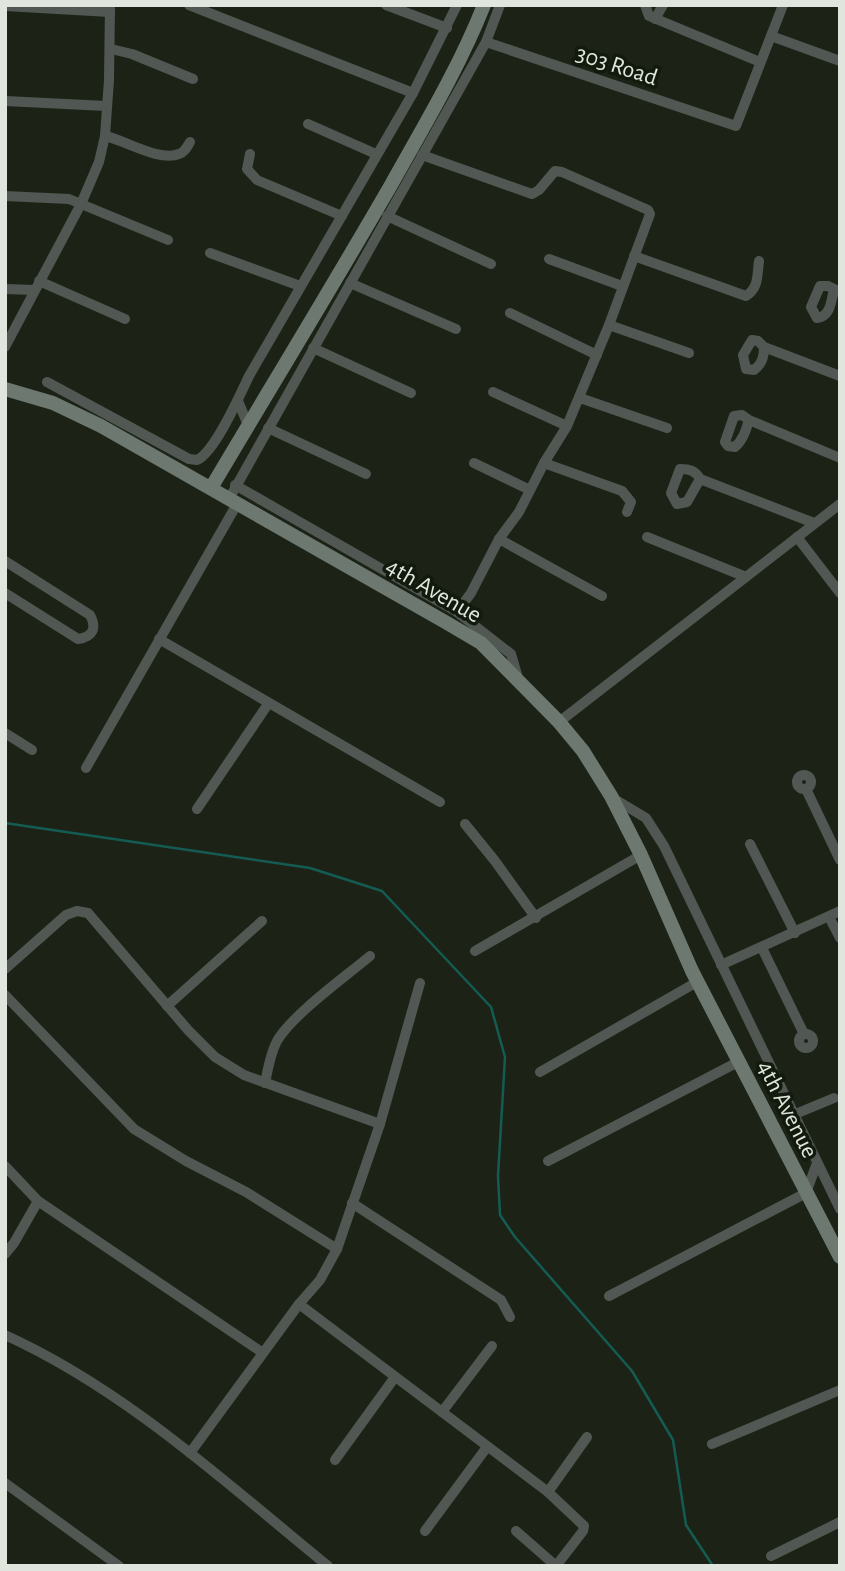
<svg xmlns="http://www.w3.org/2000/svg" width="845" height="1571" font-family="'Alegreya Sans',sans-serif">
  <style>
    .lines { fill: none; stroke-linecap: round; stroke-linejoin: round }
    .stream { stroke: #145c53; stroke-width: 2.5 }
    .street { stroke: #515853; stroke-width: 10 }
    .secondary { stroke: #6c7870; stroke-width: 14 }
    .labels { text-anchor: middle; stroke-width: 7; stroke-linejoin: round; paint-order: stroke }
    .street-label { font-size: 24px; fill: #e0e6dd; stroke: #121a0d }
  </style>
  <rect width="100%" height="100%" fill="#1c2316"/>
  <g class="lines">
    <!-- stream -->
    <path class="stream" d="M5 823 310 868 382 891 491 1007 505 1057 498 1176 500 1215 515 1237 632 1371 673 1440 686 1525 713 1566"/>
    <!-- street -->
    <g class="street">
      <path d="M189 5 413 93"/>
      <path d="M386 5 447 28"/>
      <path d="M645 5 649 16 760 62"/>
      <path d="M5 6 110 12"/>
      <path d="M655 19 663 5"/>
      <path d="M771 36 840 61"/>
      <path d="M486 42 736 126 783 5"/>
      <path d="M111 49 132 54 193 79"/>
      <path d="M5 101 106 106"/>
      <path d="M308 124 376 154"/>
      <path d="M105 136C125 140 159 162 179 154 185 152 187 147 190 142"/>
      <path d="M250 154 247 169 257 180 342 216"/>
      <path d="M422 155 532 194 539 190 555 171 562 172 648 210 650 214 609 325 567 426 544 463 519 512 499 539 471 593 457 612"/>
      <path d="M5 196 69 199 168 240"/>
      <path d="M387 216 491 264"/>
      <path d="M210 253 300 286"/>
      <path d="M634 256 746 296C759 288 757 275 759 261"/>
      <path d="M549 259 622 286"/>
      <path d="M39 281 125 319"/>
      <path d="M350 283 456 329"/>
      <path d="M5 289 34 290"/>
      <path d="M834 289C831 301 831 316 817 318L811 307 820 286H828L840 292"/>
      <path d="M510 313 597 355"/>
      <path d="M609 325 689 353"/>
      <path d="M5 347 81 204 99 162 105 136 109 80 110 5"/>
      <path d="M764 347C764 357 762 364 754 370L746 369 743 355 752 340 758 341 764 347 840 376"/>
      <path d="M313 348 411 393"/>
      <path d="M47 382 189 459 197 460C215 452 240 395 249 376L413 93 457 5"/>
      <path d="M493 392 567 426"/>
      <path d="M580 398 667 428"/>
      <path d="M238 401 248 425"/>
      <path d="M749 420C746 430 743 440 735 447L728 446 725 442 734 416 742 415 749 420 840 458"/>
      <path d="M268 428 366 474"/>
      <path d="M474 463 530 490"/>
      <path d="M544 463 622 491 631 502 627 512"/>
      <path d="M700 479 687 502 677 504 671 493 680 469C689 469 695 470 700 479L814 523"/>
      <path d="M235 485 457 612 511 654 518 678"/>
      <path d="M229 499 486 42 500 5"/>
      <path d="M647 537 746 577"/>
      <path d="M797 537 840 593"/>
      <path d="M499 539 602 596"/>
      <path d="M5 561 90 615C97 628 93 637 78 639L5 593"/>
      <path d="M159 639 440 802"/>
      <path d="M559 722 840 504"/>
      <path d="M5 733 32 750"/>
      <path d="M86 768 237 504"/>
      <circle cx="804" cy="782" r="7"/>
      <path d="M806 789 840 860"/>
      <path d="M611 797 646 818 664 846 840 1209"/>
      <path d="M197 809 268 704"/>
      <path d="M465 824 495 861 536 918"/>
      <path d="M750 844 795 933"/>
      <path d="M829 917 840 938"/>
      <path d="M762 948 804 1034"/>
      <path d="M475 951 641 855"/>
      <path d="M721 965 840 911"/>
      <path d="M5 969 66 915 77 911 88 913 188 1030 215 1057 244 1075 380 1124"/>
      <path d="M5 995 134 1129 186 1161 246 1192 337 1249"/>
      <path d="M167 1006 262 921"/>
      <circle cx="806" cy="1041" r="7"/>
      <path d="M540 1072 697 982"/>
      <path d="M265 1083C268 1069 270 1054 277 1041 292 1015 345 977 370 956"/>
      <path d="M793 1115 834 1098"/>
      <path d="M548 1161 738 1062"/>
      <path d="M5 1166 38 1201 263 1353"/>
      <path d="M352 1203 501 1300 510 1317"/>
      <path d="M5 1254 14 1243 38 1201"/>
      <path d="M609 1296 806 1193 817 1163"/>
      <path d="M299 1304 548 1492 584 1526 583 1531 556 1566"/>
      <path d="M5 1335C126 1390 226 1483 328 1566"/>
      <path d="M442 1412 492 1346"/>
      <path d="M712 1444 840 1390"/>
      <path d="M190 1453 299 1304 320 1280 337 1249 380 1124 420 983"/>
      <path d="M335 1460 395 1377"/>
      <path d="M5 1483 119 1566"/>
      <path d="M548 1492 587 1437"/>
      <path d="M425 1531 487 1447"/>
      <path d="M516 1531 556 1566"/>
      <path d="M771 1556 840 1522"/>
    </g>
    <!-- secondary -->
    <g class="secondary">
      <path d="M5 389 53 403 101 426 447 623 481 643 559 722 583 751 611 796 641 855 692 971 840 1257"/>
      <path d="M211 488C271 387 332 287 391 185 424 126 459 68 484 5"/>
    </g>
  </g>
  <g class="labels">
    <!-- street labels -->
    <g class="street-label">
      <text transform="translate(617 65) rotate(18)" y="8">303 Road</text>
      <text transform="translate(434 590) rotate(30)" y="8">4th Avenue</text>
      <text transform="translate(788 1109) rotate(63)" y="8">4th Avenue</text>
    </g>
  </g>
  <!-- border -->
  <rect width="845" height="1571" fill="none" stroke="#e0e6dd" stroke-width="14"/>
</svg>
